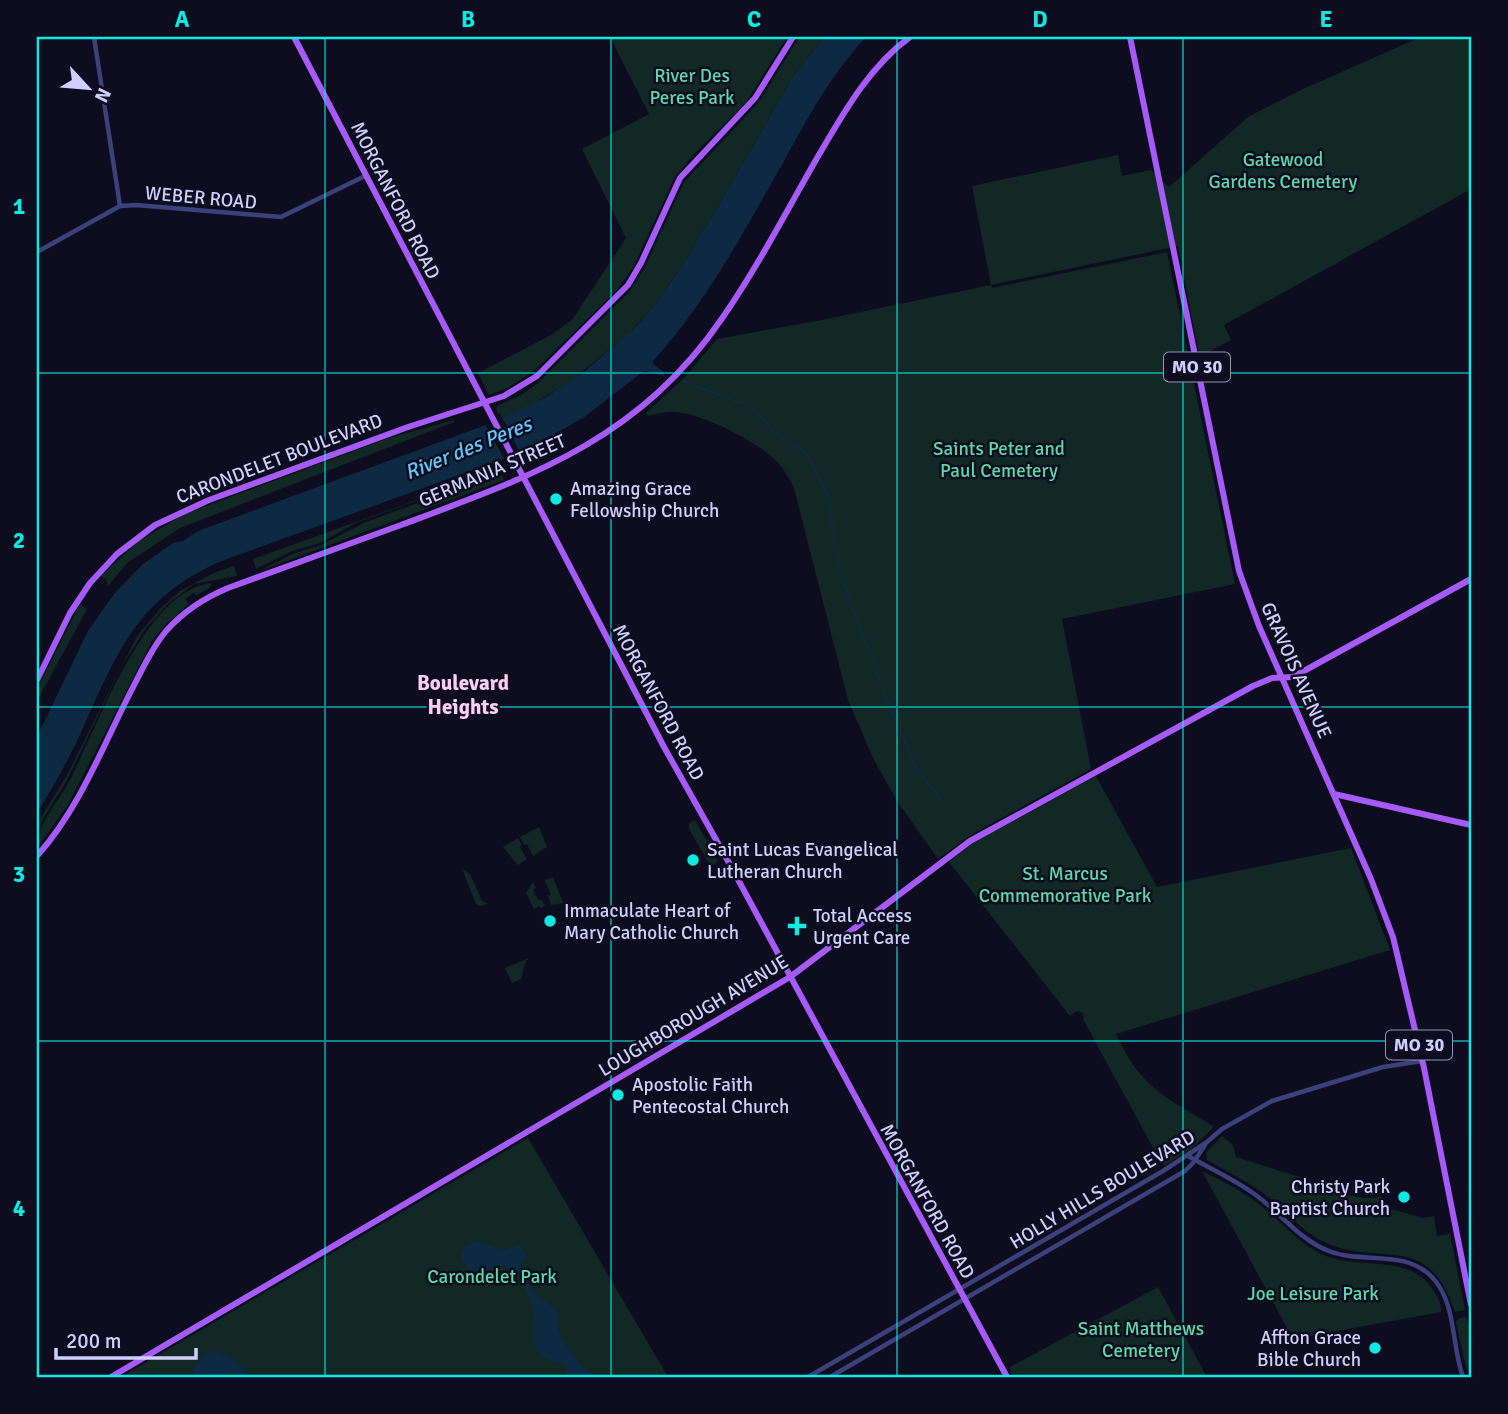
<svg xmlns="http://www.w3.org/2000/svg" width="1508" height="1414" font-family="Signika,sans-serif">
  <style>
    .green { fill: #112824 }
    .water { fill: #0e2a42 }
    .pier { fill: #0e0d1f }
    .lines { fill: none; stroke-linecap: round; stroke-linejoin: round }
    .stream { stroke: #0e2a42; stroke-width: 2 }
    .minor { stroke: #3b417b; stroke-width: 4.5 }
    .major { stroke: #a65bf6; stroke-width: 6 }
    .grid { fill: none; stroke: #0ceae1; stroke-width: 2; stroke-opacity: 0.55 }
    .poi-dot { fill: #0ceae1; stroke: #0e0d1f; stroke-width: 2.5 }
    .labels { text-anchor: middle; stroke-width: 5; stroke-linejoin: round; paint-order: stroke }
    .shield { fill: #0e0d1f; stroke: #9495ba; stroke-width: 2 }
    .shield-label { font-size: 18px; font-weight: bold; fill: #cecffc }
    .park-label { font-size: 19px; fill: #5ed8a8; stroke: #0e0d1f }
    .street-label { font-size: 19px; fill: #cecffc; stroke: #0e0d1f }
    .poi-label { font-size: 19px; fill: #cecffc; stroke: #0e0d1f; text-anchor: start }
    .water-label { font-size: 21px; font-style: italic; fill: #61c6f7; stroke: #0e0d1f }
    .neighbourhood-label { font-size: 21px; font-weight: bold; fill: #fccff2; stroke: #0e0d1f }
    .neatline { fill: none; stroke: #0ceae1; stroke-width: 2.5 }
    .grid-label { font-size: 23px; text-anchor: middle; font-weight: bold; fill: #0ceae1 }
  </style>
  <rect width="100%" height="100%" fill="#0e0d1f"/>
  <!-- green -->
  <g class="green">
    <path d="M610 37H787L746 103 696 152 675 177 634 266 618 289 534 371 509 387 489 395 478 373 551 335 572 320 626 238 582 149 649 114Z"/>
    <path d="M799 37H824L794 75 706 227 701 231 689 256 657 302 629 334 568 383 529 406 501 418 496 410 497 406 521 395 538 383 629 292 644 269 684 182 759 102Z"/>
    <path d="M1421 37H1471V189L1224 325 1231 340 1203 355 1199 354 1178 246 991 285 992 288 1167 252 1235 584 1062 619 1091 769 971 835 938 859 897 801 873 758 848 700 794 488C790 480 786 472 780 465 761 443 704 414 675 412 666 411 657 414 648 416L646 413 685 377 717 339 822 320 991 285 972 186 1118 155 1122 176 1151 170 1169 187 1248 117 1303 89Z"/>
    <path d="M454 420V422L180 528 127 563 108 586 106 579 101 576 139 541 185 514 389 438Z"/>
    <path d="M501 471 491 478 442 497 416 501 358 522 320 543 292 551 256 569 253 559 461 484 474 482Z"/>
    <path d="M502 475 504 480 257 572 292 554 321 545 366 522 415 504 446 498Z"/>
    <path d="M234 566 237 576 194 584 169 603 146 628 122 666 66 782 42 820 37 836V824L67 775 137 636 160 609 180 591 216 572Z"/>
    <path d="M212 583 209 588 197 595 193 593 185 599 189 604 167 623 152 641 68 805 37 848C39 840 40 830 44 822 51 808 62 795 69 782 97 730 144 589 212 583Z"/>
    <path d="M80 604 87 609 37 701V689Z"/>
    <path d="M1096 776 1157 887 1351 848 1390 950 1116 1034C1141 1088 1164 1096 1213 1126L1212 1129 1192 1148 1165 1165 1162 1164 1084 1021 1083 1013 1077 1011 1070 1016 949 862 969 845Z"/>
    <path d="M695 820 718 861 711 867 689 829V824Z"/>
    <path d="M539 827 547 847 533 856 527 844 524 845 520 837Z"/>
    <path d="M518 838 522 845 520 847 527 859 518 865 503 847Z"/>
    <path d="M465 870 470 874 482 901 488 904 480 906 476 904 463 871Z"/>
    <path d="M543 877 545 880 553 877 563 903 551 905 548 896 551 894Z"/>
    <path d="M533 882 536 888 533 889 535 894 532 896 536 895 538 900H542L545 906 541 908 539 906 534 909 526 893Z"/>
    <path d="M529 958 525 963 521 979 512 983 505 968Z"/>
    <path d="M1222 1136 1233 1145 1236 1157 1316 1182 1317 1185C1335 1190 1363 1203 1381 1196L1384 1207 1423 1218 1434 1216 1437 1236 1450 1234 1465 1310 1455 1312C1426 1226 1378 1271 1320 1240 1301 1230 1287 1212 1271 1199 1251 1183 1229 1173 1207 1160L1206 1153Z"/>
    <path d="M528 1138 668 1377H121L526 1139Z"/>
    <path d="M1202 1171C1226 1182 1250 1195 1270 1213 1289 1230 1304 1248 1329 1257 1365 1269 1414 1254 1435 1293 1439 1299 1442 1306 1441 1312L1293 1339Z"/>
    <path d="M1158 1287 1207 1377H1012L1010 1368 1012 1366Z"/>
    <path d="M1465 1317C1476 1332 1471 1359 1471 1377L1465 1364 1456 1322 1459 1318Z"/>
  </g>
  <!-- water -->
  <g class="water">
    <path d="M824 37H866C832 73 808 117 784 161 744 231 707 302 653 361V364L664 372V376L645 371 641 373 583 418 520 453 219 562C137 599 118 651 83 728 70 757 54 786 37 813V737L88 631 114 594 143 564 173 543 183 541 198 531 486 425 546 397 586 370 634 329 657 302 689 256 701 231 706 227 794 75Z"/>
    <path d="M477 1241 505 1250 520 1245 526 1256 520 1265C525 1275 530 1290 539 1297 547 1304 549 1302 558 1312 552 1334 579 1368 598 1377H568C566 1354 546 1366 537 1351 532 1344 534 1332 534 1324 533 1301 523 1272 499 1265L477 1276 467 1268 461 1256 464 1247Z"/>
    <path d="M216 1351 233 1358 252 1377H190C196 1364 201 1354 216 1351Z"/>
  </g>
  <!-- pier -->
  <path class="pier" d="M500 414 522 456 506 462 484 422Z"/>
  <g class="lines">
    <!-- stream -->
    <path class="stream" d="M683 381 743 404 759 415 773 431 797 446 809 457 827 494 838 558 844 581 852 607 885 694 913 761 920 774 943 802"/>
    <!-- minor -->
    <g class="minor">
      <path d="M94 37 120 206"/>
      <path d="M37 252 120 206 136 205 281 217 365 176"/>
      <path d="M1188 1156C1209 1168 1232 1178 1253 1193 1279 1211 1299 1240 1329 1251 1362 1264 1403 1249 1431 1276 1457 1302 1451 1345 1463 1377"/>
      <path d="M808 1377 1163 1171 1207 1142 1222 1129 1272 1101 1383 1067 1422 1061"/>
      <path d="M830 1377 1185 1171 1193 1163 1205 1145"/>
    </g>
    <!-- major -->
    <g class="major">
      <path d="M294 37 664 747 728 861 1007 1377"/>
      <path d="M1130 37 1239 571 1259 626 1371 879 1393 937 1424 1068 1471 1305"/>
      <path d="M37 680 70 613 90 583 117 554 155 525 209 500 408 427 504 396 537 376 628 285 641 263 680 178 755 98 793 37"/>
      <path d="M1334 794 1471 825"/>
      <path d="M37 856C78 810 101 751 128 697 140 674 150 651 166 631 183 612 204 598 228 588 286 567 343 546 401 525 533 476 640 439 723 317 759 265 788 208 820 153 844 112 870 66 910 37"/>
      <path d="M111 1377 790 977 970 841 1253 686 1272 678 1293 677 1471 579"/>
    </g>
  </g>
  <!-- grid -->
  <path class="grid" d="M325 37V1377M611 37V1377M897 37V1377M1183 37V1377M37 373H1471M37 707H1471M37 1041H1471"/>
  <!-- markers -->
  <g class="poi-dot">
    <circle cx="556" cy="499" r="7"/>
    <circle cx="693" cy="860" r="7"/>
    <circle cx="550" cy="921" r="7"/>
    <path d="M793.5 915.5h7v7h7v7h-7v7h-7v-7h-7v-7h7z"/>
    <circle cx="618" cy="1095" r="7"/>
    <circle cx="1404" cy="1197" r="7"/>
    <circle cx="1375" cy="1348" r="7"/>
  </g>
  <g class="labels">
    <!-- shield labels -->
    <g class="shield">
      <rect x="1164" y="352.5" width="66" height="29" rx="5"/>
      <rect x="1386" y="1030.5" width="66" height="29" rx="5"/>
    </g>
    <g class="shield-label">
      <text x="1197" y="373">MO 30</text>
      <text x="1419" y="1051">MO 30</text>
    </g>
    <!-- park labels -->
    <g class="park-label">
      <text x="692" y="82">River Des<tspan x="692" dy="22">Peres Park</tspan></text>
      <text x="1283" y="166">Gatewood<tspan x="1283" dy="22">Gardens Cemetery</tspan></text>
      <text x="999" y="455">Saints Peter and<tspan x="999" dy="22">Paul Cemetery</tspan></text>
      <text x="1065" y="880">St. Marcus<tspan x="1065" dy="22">Commemorative Park</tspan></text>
      <text x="492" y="1283">Carondelet Park</text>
      <text x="1313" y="1300">Joe Leisure Park</text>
      <text x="1141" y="1335">Saint Matthews<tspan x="1141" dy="22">Cemetery</tspan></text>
    </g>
    <!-- street labels -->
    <g class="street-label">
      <text transform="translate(201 197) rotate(5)" y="7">WEBER ROAD</text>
      <text transform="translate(396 200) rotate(63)" y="7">MORGANFORD ROAD</text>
      <text transform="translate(279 458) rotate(-21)" y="7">CARONDELET BOULEVARD</text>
      <text transform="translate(492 470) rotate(-23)" y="7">GERMANIA STREET</text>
      <text transform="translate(1297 670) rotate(66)" y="7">GRAVOIS AVENUE</text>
      <text transform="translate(659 702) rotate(62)" y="7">MORGANFORD ROAD</text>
      <text transform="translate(693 1015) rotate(-31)" y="7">LOUGHBOROUGH AVENUE</text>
      <text transform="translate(1102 1189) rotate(-31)" y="7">HOLLY HILLS BOULEVARD</text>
      <text transform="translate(928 1201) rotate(61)" y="7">MORGANFORD ROAD</text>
    </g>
    <!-- poi labels -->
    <g class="poi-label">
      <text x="570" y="495">Amazing Grace<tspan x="570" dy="22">Fellowship Church</tspan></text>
      <text x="707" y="856">Saint Lucas Evangelical<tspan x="707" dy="22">Lutheran Church</tspan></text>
      <text x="564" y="917">Immaculate Heart of<tspan x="564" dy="22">Mary Catholic Church</tspan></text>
      <text x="813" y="922">Total Access<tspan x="813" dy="22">Urgent Care</tspan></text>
      <text x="632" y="1091">Apostolic Faith<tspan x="632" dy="22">Pentecostal Church</tspan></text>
      <text x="1390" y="1193" text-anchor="end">Christy Park<tspan x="1390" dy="22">Baptist Church</tspan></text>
      <text x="1361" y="1344" text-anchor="end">Affton Grace<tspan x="1361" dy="22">Bible Church</tspan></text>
    </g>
    <!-- water labels -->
    <g class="water-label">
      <text transform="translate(468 448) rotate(-22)" y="7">River des Peres</text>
    </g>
    <!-- neighbourhood labels -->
    <g class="neighbourhood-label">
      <text x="463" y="690">Boulevard<tspan x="463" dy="24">Heights</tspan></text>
    </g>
  </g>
  <!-- border -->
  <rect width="1508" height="1414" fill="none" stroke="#0e0d1f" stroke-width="77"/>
  <!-- north arrow -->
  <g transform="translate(88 88) rotate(116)" stroke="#0e0d1f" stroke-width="5" paint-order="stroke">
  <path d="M0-5L12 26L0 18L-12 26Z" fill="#cecffc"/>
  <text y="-10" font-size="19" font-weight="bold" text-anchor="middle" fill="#cecffc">N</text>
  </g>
  <!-- scale -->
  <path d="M56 1348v10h140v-10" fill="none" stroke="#cecffc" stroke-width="3.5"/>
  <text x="66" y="1348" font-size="21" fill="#cecffc" stroke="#0e0d1f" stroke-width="5" paint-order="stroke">200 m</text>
  <rect x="38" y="38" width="1432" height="1338" class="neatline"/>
  <g class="grid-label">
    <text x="182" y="27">A</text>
    <text x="468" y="27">B</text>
    <text x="754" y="27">C</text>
    <text x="1040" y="27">D</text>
    <text x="1326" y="27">E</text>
    <text x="19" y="214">1</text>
    <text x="19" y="548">2</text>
    <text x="19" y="882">3</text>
    <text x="19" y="1216">4</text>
  </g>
</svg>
